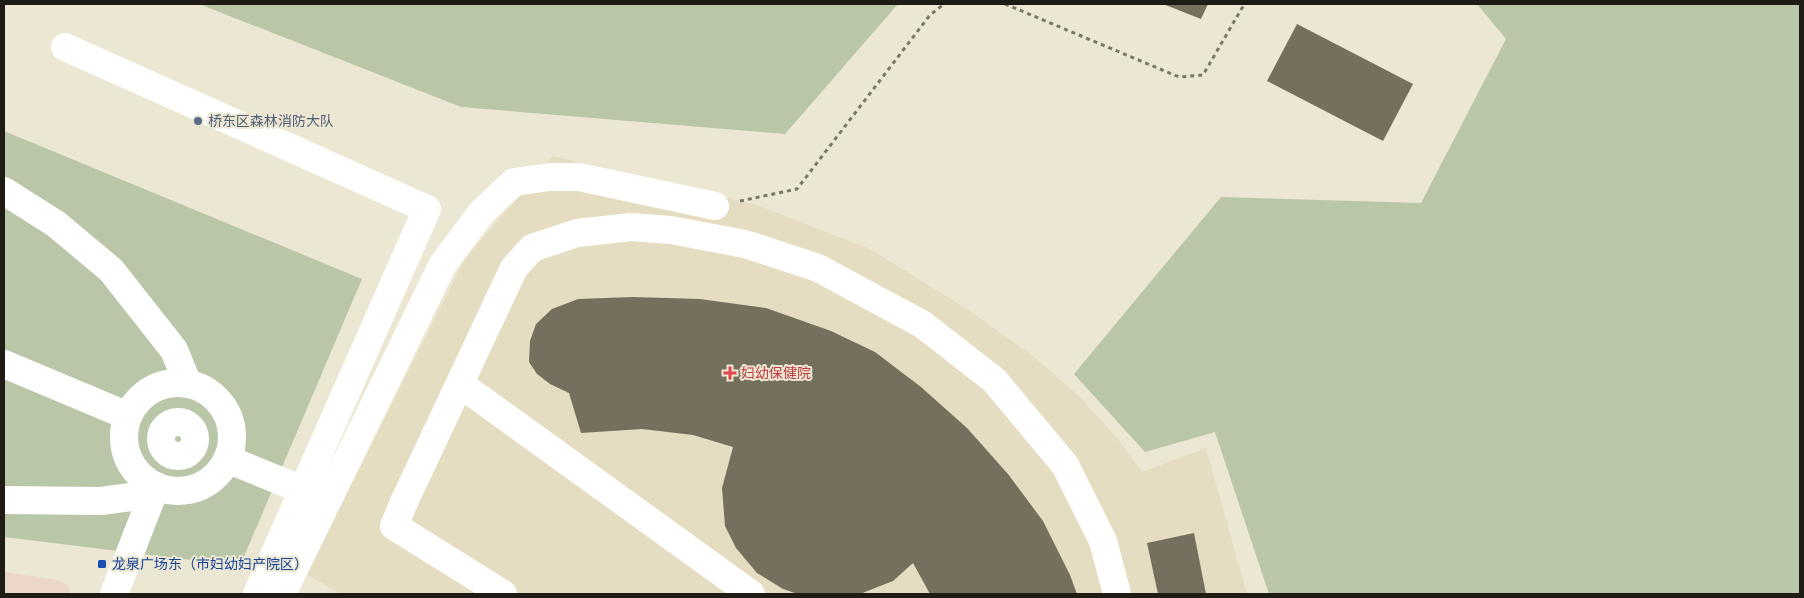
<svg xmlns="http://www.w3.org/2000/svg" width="1804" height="598" font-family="'Varela Round','Noto Sans SC',sans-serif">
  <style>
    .built { fill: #e4ddc1 }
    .green { fill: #b9c6a8 }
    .building { fill: #75705e }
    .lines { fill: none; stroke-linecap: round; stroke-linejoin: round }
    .path { stroke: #7b776a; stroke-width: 3; stroke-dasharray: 4 4; stroke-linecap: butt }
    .street { stroke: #fff; stroke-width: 28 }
    .secondary { stroke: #ecd6c8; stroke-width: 28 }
    .service-dot { fill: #5c6f8a; stroke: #ece7d2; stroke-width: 2 }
    .health-dot { fill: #e0444e; stroke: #ece7d2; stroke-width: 2 }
    .transit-dot { fill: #1a4fb4; stroke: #ece7d2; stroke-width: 2 }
    .labels { text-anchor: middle; stroke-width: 4; stroke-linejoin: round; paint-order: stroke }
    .service-label { font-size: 14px; fill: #4e5e75; stroke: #ece7d2; text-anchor: start }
    .health-label { font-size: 14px; fill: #be3a42; stroke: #ece7d2; text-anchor: start }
    .transit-label { font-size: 14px; fill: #164399; stroke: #ece7d2; text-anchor: start }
  </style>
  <rect width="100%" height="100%" fill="#ece7d2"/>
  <!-- built -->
  <path class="built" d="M553 156 757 205 870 249 965 308 1028 352 1076 393 1117 438 1142 472 1206 448 1247 594H341L306 574 465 259Z"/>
  <!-- green -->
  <g class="green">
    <path d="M199 4H898L785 134 461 107Z"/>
    <path d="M1477 4H1800V594H1269L1215 432 1145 452 1074 374 1221 197 1421 203 1506 39Z"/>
    <path d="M4 131 362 279 240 566 4 537Z"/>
  </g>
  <!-- building -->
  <g class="building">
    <path d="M1163 4H1208L1201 19Z"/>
    <path d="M1297 24 1413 84 1383 141 1267 81Z"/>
    <path d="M633 297 700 299 766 308 831 331 875 352 921 387 967 428 1008 474 1043 521 1070 575 1077 594H930L913 563 893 581 860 594H798L783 589 757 573 736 548 725 526 722 488 733 447 693 435 642 429 581 433 569 393 550 384 537 374 529 362 530 341 536 324 552 309 578 299Z"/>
    <path d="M1194 533 1206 594H1158L1147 543Z"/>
  </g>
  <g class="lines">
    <!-- path -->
    <g class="path">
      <path d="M1005 4 1179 77 1203 75 1242 8 1246 4"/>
      <path d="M740 201 797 189 930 15 944 4"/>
      <path d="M183 424 189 410"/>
      <path d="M151 426 164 431"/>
      <path d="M194 444 205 449"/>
      <path d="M165 462 169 454"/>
    </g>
    <!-- street -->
    <g class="street">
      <path d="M65 47 427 209 257 594"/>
      <path d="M4 191 56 224 111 270 174 350 188 384"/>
      <path d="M4 364 128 416"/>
      <circle cx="178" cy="437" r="54"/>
      <path d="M460 384 751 594"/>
      <circle cx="178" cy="439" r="17"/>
      <path d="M227 459 303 490"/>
      <path d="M4 500 101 501 131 497 156 486"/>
      <path d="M114 594 156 486"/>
      <path d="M282 594 443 264 482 212 514 182 550 177H579L715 206"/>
      <path d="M503 594 394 526 404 502 514 268 532 248 577 233 631 227 671 230 745 244 818 268 922 324 994 380 1065 465 1103 541 1117 594"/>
    </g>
    <!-- secondary -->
    <path class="secondary" d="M4 586 56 594"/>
  </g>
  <!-- markers -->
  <circle class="service-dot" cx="198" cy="121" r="5"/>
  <path class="health-dot" d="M727.5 365.5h5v5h5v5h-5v5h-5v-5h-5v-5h5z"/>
  <rect class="transit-dot" x="97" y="559" width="10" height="10" rx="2.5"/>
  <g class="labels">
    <!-- service labels -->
    <g class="service-label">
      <text x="208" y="126">桥东区森林消防大队</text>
    </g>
    <!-- health labels -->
    <g class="health-label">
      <text x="741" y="378">妇幼保健院</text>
    </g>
    <!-- transit labels -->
    <g class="transit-label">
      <text x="112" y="569">龙泉广场东（市妇幼妇产院区）</text>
    </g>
  </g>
  <!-- border -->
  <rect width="1804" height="598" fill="none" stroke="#1e1c14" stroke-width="10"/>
</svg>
